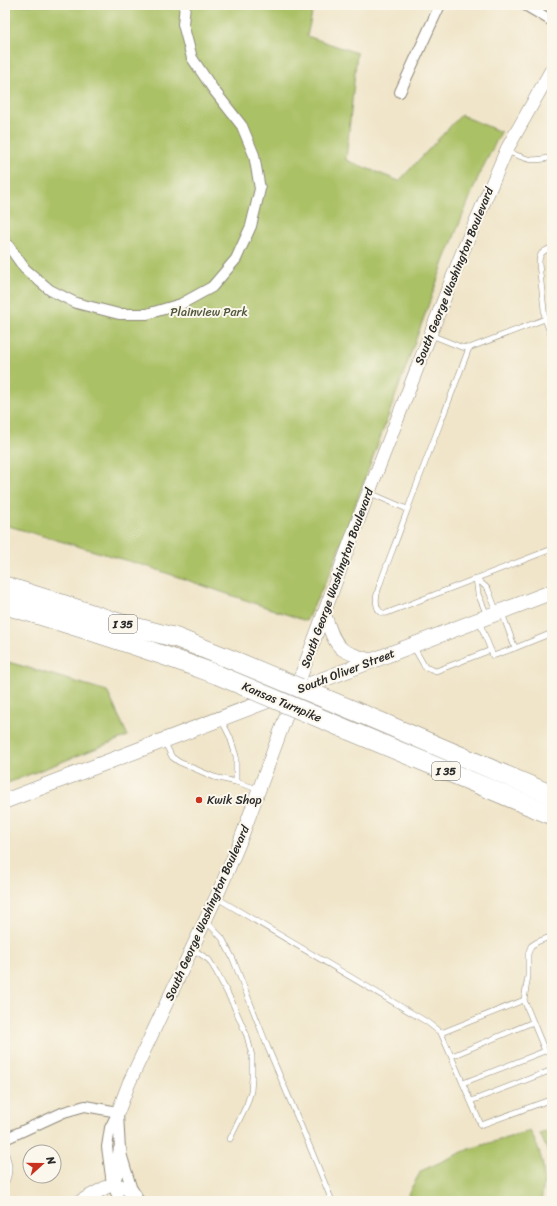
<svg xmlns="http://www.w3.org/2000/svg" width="557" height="1206" font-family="Sriracha,sans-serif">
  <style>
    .green { fill: #abc166; stroke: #6b7648 }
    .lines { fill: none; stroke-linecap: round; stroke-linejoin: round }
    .service-casing { stroke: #8e887a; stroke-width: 6 }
    .minor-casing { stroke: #8e887a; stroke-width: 12 }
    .tertiary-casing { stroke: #8e887a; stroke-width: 14 }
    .secondary-casing { stroke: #8e887a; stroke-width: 16 }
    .motorway-casing { stroke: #8e887a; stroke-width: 20 }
    .service { stroke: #fff; stroke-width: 5 }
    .minor { stroke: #fff; stroke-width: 10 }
    .tertiary { stroke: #fff; stroke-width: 13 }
    .secondary { stroke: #fff; stroke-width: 15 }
    .motorway { stroke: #fff; stroke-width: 19 }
    .motorway-bridge-casing { stroke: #8e887a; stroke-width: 20; stroke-linecap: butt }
    .motorway-bridge { stroke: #fff; stroke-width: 19 }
    .poi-dot { fill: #c8321e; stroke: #fbf7ec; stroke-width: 1.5 }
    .labels { text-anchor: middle; stroke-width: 4; stroke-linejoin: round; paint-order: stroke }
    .shield { fill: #fbf7ec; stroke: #696865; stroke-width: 1 }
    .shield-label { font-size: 11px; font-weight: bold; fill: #2b2b2b }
    .street-label { font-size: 12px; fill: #2b2b2b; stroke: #fbf7ec }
    .park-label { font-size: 12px; fill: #51583d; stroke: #fbf7ec }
    .poi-label { font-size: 12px; fill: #2b2b2b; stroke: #fbf7ec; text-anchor: start }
  </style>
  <rect width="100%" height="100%" fill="#fbf7ec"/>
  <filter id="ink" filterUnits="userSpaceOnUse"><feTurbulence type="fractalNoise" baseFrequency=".025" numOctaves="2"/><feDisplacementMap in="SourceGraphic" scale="8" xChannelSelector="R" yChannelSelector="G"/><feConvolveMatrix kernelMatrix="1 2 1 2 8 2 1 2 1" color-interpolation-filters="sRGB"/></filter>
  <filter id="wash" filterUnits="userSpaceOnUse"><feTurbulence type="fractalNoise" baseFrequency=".012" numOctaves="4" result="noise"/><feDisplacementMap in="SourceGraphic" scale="16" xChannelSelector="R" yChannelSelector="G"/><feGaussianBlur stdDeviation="0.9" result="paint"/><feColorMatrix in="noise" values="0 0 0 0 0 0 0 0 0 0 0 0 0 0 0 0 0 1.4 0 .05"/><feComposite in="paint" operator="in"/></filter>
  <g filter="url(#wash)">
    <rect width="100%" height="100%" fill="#f0e5c9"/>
    <!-- green -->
    <g class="green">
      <path d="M5 5H314L307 36 357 53 346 160 399 181 461 115 501 132 479 175 444 262 386 422 330 573 306 621 149 567 5 525Z"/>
      <path d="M5 661 107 691 128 736 5 784Z"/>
      <path d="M552 1129V1161L540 1134Z"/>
      <path d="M530 1131C543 1156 547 1173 541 1201H411L408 1194 421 1171 469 1149Z"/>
    </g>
  </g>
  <g filter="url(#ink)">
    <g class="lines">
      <!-- service casing -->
      <g class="service-casing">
        <g id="service">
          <path d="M507 151C526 159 531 163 552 157"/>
          <path d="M545 319 539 264C539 253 542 252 552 247"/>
          <path d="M431 335 461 347 469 348 545 319 552 338"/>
          <path d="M469 348C446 410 421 471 399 533 392 552 384 571 378 590 375 599 375 615 387 613L552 549"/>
          <path d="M370 493 407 509"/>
          <path d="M502 613 515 648 552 633"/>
          <path d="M487 615 478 594 476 578 488 589 497 612"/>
          <path d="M479 621 493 656 515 648"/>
          <path d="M413 646 425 667 436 671 491 650"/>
          <path d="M222 721 230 737 236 756V782"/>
          <path d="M164 741 172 757 179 762 214 777 236 782 258 789"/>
          <path d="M217 898 427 1022 441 1033 481 1125 552 1099"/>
          <path d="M206 921 222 938 233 959 268 1048 312 1152 332 1201"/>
          <path d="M193 949 209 960 217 973 233 1004 247 1036 252 1056V1078L251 1091 247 1104 230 1139"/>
          <path d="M441 1033 524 1000 528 976V954L531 946 537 942 552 936"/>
          <path d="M452 1056 533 1022"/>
          <path d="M463 1083 545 1051 524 1000"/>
          <path d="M471 1101 552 1070"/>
          <path d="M5 1152C10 1163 11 1173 5 1184"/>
        </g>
      </g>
      <!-- minor casing -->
      <g class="minor-casing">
        <g id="minor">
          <path d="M525 5 552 21"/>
          <path d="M400 92 440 5"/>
          <path d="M5 241 25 269 50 290 76 303 119 314H147L181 304 212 287 236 259 251 226 260 189 254 155 242 126 213 89 192 58 183 24 185 5"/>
          <path d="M118 1112 110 1128 107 1147 112 1184 120 1201"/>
          <path d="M118 1114 120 1150 131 1187 139 1201"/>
          <path d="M5 1139 64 1112 85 1106 118 1112"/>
        </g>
      </g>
      <!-- tertiary casing -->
      <g class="tertiary-casing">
        <g id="tertiary">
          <path d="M324 613C329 625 332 641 342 649 350 655 362 657 372 661"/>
          <path d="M118 1112 129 1083 219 891 239 844 365 502 462 253 507 149 552 69"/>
          <path d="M112 1184 124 1187 135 1195"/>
          <path d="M81 1201 112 1184 118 1169 120 1150"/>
        </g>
      </g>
      <!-- secondary casing -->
      <g class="secondary-casing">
        <path id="secondary" d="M5 801 552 592"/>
      </g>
      <!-- motorway casing -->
      <g class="motorway-casing">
        <g id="motorway">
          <path d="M5 586 59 603 119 623 177 638 240 663"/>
          <path d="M5 605C77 626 148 649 218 675"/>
          <path d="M362 714 552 795"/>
          <path d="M341 727 552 815"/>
        </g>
      </g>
      <!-- service -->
      <use href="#service" class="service"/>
      <!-- minor -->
      <use href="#minor" class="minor"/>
      <!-- tertiary -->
      <use href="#tertiary" class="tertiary"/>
      <!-- secondary -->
      <use href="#secondary" class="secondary"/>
      <!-- motorway -->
      <use href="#motorway" class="motorway"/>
      <!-- motorway-bridge casing -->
      <g class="motorway-bridge-casing">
        <g id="motorway-bridge">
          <path d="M240 663 362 714"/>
          <path d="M218 675 341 727"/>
        </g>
      </g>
      <!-- motorway-bridge -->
      <use href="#motorway-bridge" class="motorway-bridge"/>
    </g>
  </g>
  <!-- markers -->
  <circle class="poi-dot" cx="199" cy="800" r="4"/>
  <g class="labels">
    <!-- shield labels -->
    <g class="shield">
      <rect x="109" y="615" width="28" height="18" rx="3"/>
      <rect x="432" y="762" width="28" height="18" rx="3"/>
    </g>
    <g class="shield-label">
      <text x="123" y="628">I 35</text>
      <text x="446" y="775">I 35</text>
    </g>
    <!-- street labels -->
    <g class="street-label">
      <text transform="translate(454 276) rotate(-68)" y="4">South George Washington Boulevard</text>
      <text transform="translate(337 578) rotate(-70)" y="4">South George Washington Boulevard</text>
      <text transform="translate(346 671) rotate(-21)" y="4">South Oliver Street</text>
      <text transform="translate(282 702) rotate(23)" y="4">Kansas Turnpike</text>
      <text transform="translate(207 913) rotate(-66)" y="4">South George Washington Boulevard</text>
    </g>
    <!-- park labels -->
    <g class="park-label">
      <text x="209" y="316">Plainview Park</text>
    </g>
    <!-- poi labels -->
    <g class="poi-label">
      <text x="207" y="804">Kwik Shop</text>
    </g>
  </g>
  <!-- margin -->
  <rect width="557" height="1206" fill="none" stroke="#fbf7ec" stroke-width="20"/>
  <!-- north arrow -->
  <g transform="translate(42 1164) rotate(69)"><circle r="19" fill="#fbf7ec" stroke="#a8a59f"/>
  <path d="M0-3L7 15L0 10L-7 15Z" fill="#c8321e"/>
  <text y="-6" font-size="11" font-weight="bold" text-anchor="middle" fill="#2b2b2b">N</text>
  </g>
</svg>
